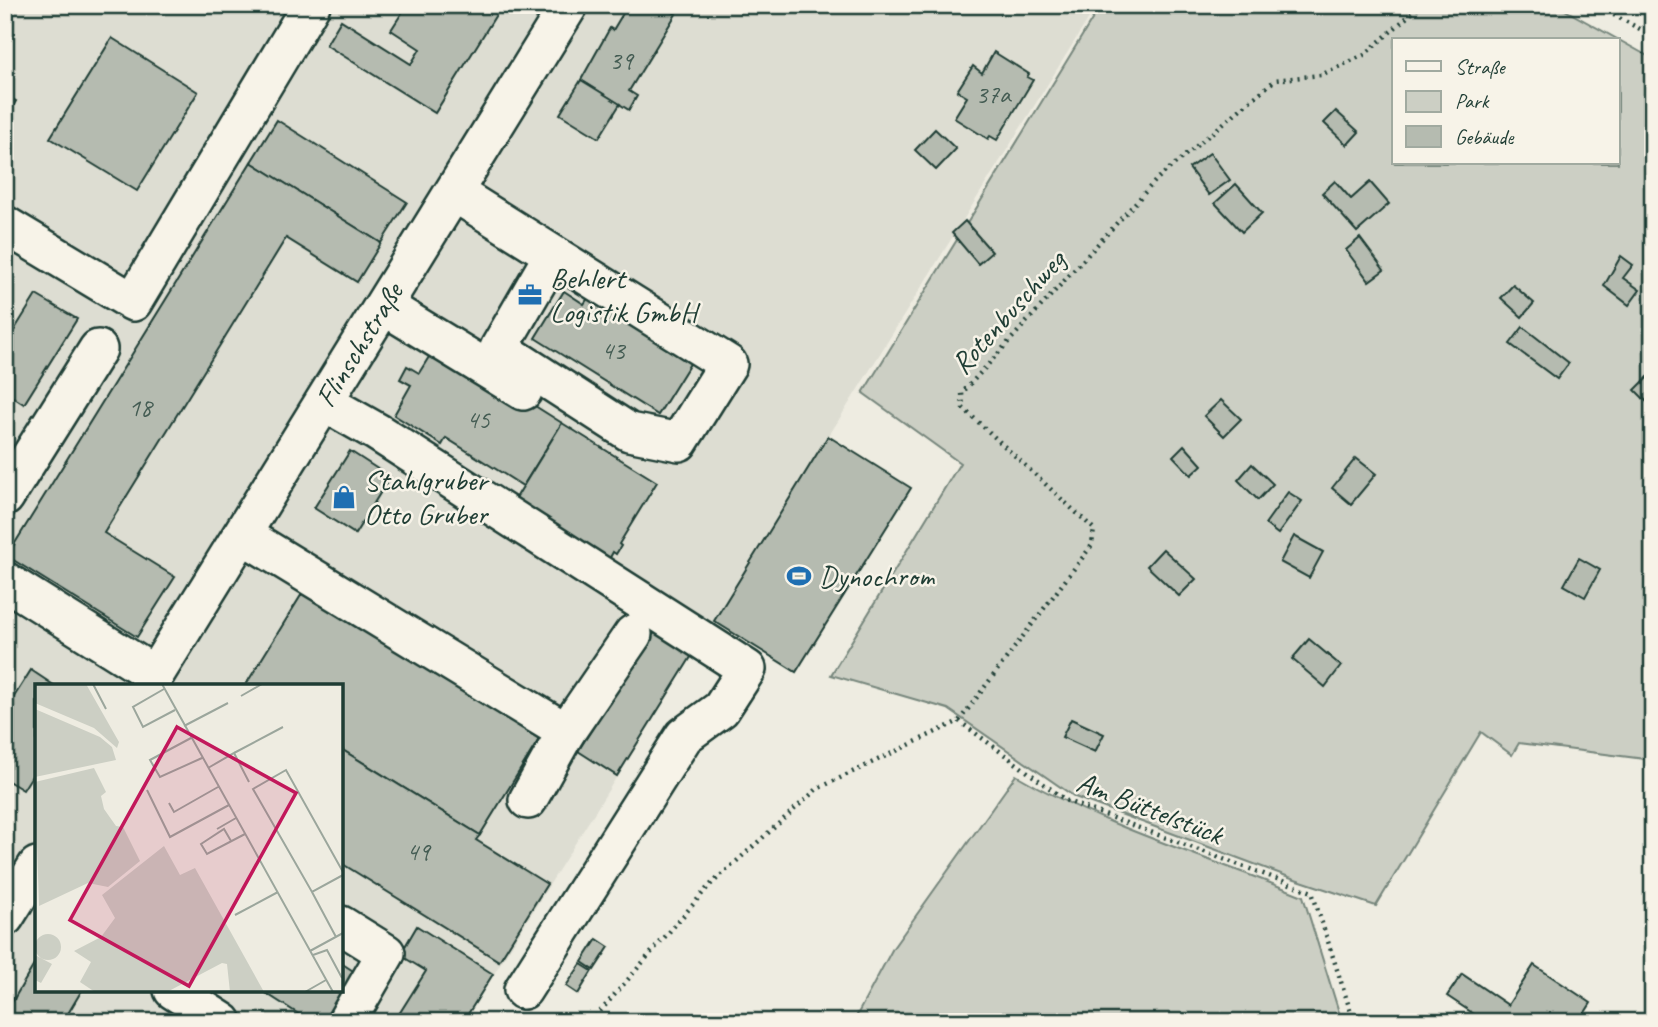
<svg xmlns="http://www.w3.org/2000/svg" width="1658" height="1027" font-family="Caveat,sans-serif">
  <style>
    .built { fill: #ddddd2; fill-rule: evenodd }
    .green { fill: #cccfc4; stroke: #76867c; stroke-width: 2; fill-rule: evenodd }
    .building { fill: #b5bbb0; stroke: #1f3d34; stroke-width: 2 }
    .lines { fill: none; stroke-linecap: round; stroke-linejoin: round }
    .minor-casing { stroke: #1f3d34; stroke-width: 42 }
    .path { stroke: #1f3d34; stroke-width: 4.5; stroke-dasharray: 2 5; stroke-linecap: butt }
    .minor { stroke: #f7f3e8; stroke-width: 37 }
    .labels { text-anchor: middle; stroke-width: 5; stroke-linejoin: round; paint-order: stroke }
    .number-label { font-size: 26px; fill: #445c53 }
    .poi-label { font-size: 30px; fill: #1f3d34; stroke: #f7f3e8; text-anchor: start }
    .street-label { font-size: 30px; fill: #1f3d34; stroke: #f7f3e8 }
    .inset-road { fill: none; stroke: #9ba69c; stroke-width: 2 }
    .view { fill: #c2185b; fill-opacity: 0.15; stroke: #c2185b; stroke-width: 3.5 }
    .inset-edge { fill: none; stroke: #1f3d34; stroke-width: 3.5 }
  </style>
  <rect width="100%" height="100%" fill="#eeece1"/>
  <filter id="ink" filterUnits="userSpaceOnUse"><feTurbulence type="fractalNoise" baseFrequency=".0143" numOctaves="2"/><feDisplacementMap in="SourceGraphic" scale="14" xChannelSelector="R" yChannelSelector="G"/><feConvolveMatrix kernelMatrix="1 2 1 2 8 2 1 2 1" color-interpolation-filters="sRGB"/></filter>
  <g filter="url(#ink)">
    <!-- built -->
    <path class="built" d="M5 5H1097L464 1022H5ZM37 686H341V990H37Z"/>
    <!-- green -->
    <g class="green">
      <path d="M1101 5H1556L1653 59V760L1519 743 1512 755 1481 732 1376 906 1289 877 1075 797 948 709 831 675 960 463 863 393ZM1394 40H1618V163H1394Z"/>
      <path d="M1016 775C1106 828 1206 856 1303 896L1342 1022H859L857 1015 893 948Z"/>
    </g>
    <!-- building -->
    <g class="building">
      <path d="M407 5H502L435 113 326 45 341 20 411 64 420 49 391 30Z"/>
      <path d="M628 5H661L676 14 629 91 637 96 629 110 581 80 610 28 613 30Z"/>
      <path d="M112 38 198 92 137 191 50 138Z"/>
      <path d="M994 52 1029 74 1027 77 1033 80 997 140 990 136 988 139 954 118 967 97 957 91 973 66 982 73Z"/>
      <path d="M581 80 620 104 599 138 560 114Z"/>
      <path d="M5 95 16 101 5 119Z"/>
      <path d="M1336 111 1359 132 1347 145 1324 123Z"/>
      <path d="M277 120 407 202 381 243 251 162Z"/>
      <path d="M935 129 956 149 936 170 915 150Z"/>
      <path d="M1210 153 1230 180 1209 195 1189 168Z"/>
      <path d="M251 162 381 243 357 282 286 238 104 533 175 577 137 637 7 556Z"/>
      <path d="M1335 181 1351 199 1370 182 1389 204 1357 232 1322 193Z"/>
      <path d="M1236 184 1262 213 1242 232 1215 203Z"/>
      <path d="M965 221 992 252 978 264 952 233Z"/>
      <path d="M1360 238 1384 270 1369 281 1346 250Z"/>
      <path d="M1621 256 1633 265 1623 278 1640 290 1629 305 1604 286Z"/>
      <path d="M1513 285 1534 303 1522 317 1501 298Z"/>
      <path d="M564 291 584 304 588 298 691 362 658 415 535 338Z"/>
      <path d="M36 295 77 319 24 404 5 392V345Z"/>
      <path d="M1523 327 1569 363 1557 379 1510 344Z"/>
      <path d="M437 344 562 423 523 486 446 438 442 445 394 415 411 385 400 379 407 366 419 373Z"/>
      <path d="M1653 372V406L1652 407 1635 390Z"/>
      <path d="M1221 400 1241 419 1224 436 1204 416Z"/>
      <path d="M562 423 657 482 619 544 621 546 616 554 613 552 606 565 511 506Z"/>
      <path d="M828 436 911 488 796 672 714 621Z"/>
      <path d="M1184 445 1202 465 1191 475 1173 456Z"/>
      <path d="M350 451 390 477 355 534 314 508Z"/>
      <path d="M1356 458 1376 474 1351 504 1332 488Z"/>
      <path d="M1252 464 1273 484 1258 500 1238 480Z"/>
      <path d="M1288 492 1302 501 1278 534 1265 524Z"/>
      <path d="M1294 536 1323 552 1309 578 1280 562Z"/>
      <path d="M1163 549 1196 579 1179 596 1147 566Z"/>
      <path d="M1579 558 1600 570 1585 597 1564 585Z"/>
      <path d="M305 589 541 736 480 835 341 749V686H245Z"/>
      <path d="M659 625 696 649 617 776 578 751Z"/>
      <path d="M1309 639 1341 666 1325 687 1292 659Z"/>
      <path d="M31 670 55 686H37V768L23 790 5 779V711Z"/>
      <path d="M1071 719 1104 734 1095 752 1062 737Z"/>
      <path d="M341 749 480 835 476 840 547 884 499 961 341 863Z"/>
      <path d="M417 926 493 974 463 1022H394L426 971 400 955Z"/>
      <path d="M597 939 609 947 594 970 582 962Z"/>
      <path d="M37 960V990H82L63 1022H18L5 1014Z"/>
      <path d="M341 963 361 976 332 1022H311L261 990H341Z"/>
      <path d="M581 964 592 971 578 994 566 986Z"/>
      <path d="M1534 965 1591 1003 1579 1022H1486L1447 996 1462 974 1508 1005Z"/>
    </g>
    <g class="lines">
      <!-- minor casing -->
      <g class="minor-casing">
        <g id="minor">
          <path d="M455 193 728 364 679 442 629 432 499 348 553 255"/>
          <path d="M5 225 133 302 311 5"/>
          <path d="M384 306 523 391"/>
          <path d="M324 402 377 432 747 669 721 709 684 736 523 990"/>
          <path d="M5 497 98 349"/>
          <path d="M243 535 566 732 528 800"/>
          <path d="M5 581 155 675"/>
          <path id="s1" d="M148 686 569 5"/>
          <path d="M566 732 633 634"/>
          <path d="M5 917 37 866"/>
          <path d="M341 925 386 953 346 1022"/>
          <path d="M173 990 223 1022"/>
        </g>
      </g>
      <!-- path -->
      <g class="path">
        <path d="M1595 5 1653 36"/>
        <path d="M959 721 1067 801 1312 892 1354 1022"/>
        <path d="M591 1022 709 886 817 789 959 721 1092 545 1094 529 963 408 962 393 1157 179 1275 80 1321 75 1364 55 1421 5"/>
      </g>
      <!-- minor -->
      <use href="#minor" class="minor"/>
    </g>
  </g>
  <!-- icons -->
  <defs>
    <g id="office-bare" transform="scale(1.89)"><path d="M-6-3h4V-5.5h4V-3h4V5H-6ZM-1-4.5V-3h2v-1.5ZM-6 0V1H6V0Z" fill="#1f6fb2" stroke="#f7f3e8" stroke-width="2.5" paint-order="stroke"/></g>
    <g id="shop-bare" transform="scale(1.89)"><path d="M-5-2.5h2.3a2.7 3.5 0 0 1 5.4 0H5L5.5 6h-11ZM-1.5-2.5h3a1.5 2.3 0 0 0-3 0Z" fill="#1f6fb2" stroke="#f7f3e8" stroke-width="2.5" paint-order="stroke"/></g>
    <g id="stadium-bare" transform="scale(1.89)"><path d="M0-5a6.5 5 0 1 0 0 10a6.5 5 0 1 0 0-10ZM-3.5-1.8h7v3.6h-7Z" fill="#1f6fb2" stroke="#f7f3e8" stroke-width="2.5" paint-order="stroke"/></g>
  </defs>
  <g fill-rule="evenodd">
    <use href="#office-bare" x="530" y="295"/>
    <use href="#shop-bare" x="344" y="497"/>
    <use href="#stadium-bare" x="799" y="576"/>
  </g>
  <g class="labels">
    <!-- number labels -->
    <g class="number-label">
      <text x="621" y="69">39</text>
      <text x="993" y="103">37a</text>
      <text x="613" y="359">43</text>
      <text x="140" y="416">18</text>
      <text x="478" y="428">45</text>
      <text x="418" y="860">49</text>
    </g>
    <!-- poi labels -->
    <g class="poi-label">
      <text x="550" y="288">Behlert<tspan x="550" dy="34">Logistik GmbH</tspan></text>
      <text x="364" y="490">Stahlgruber<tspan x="364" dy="34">Otto Gruber</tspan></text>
      <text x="819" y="586">Dynochrom</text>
    </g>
    <!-- street labels -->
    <g class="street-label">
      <text transform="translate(1008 312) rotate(-48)" y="10">Rotenbuschweg</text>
      <text dy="10" stroke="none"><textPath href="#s1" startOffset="401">Flinschstraße</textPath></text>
      <text transform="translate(1150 808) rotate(21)" y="10">Am Büttelstück</text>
    </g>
  </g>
  <!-- overview -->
  <g transform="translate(35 684)">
    <rect width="308" height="308" fill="#eeece1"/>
    <path d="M0 0H51L84 58 82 64 59 44 0 19ZM0 25 65 53 77 63 81 76 0 93ZM59 84 71 108 66 112 69 125 81 142 88 143 105 177 73 203 53 199 4 222 0 98ZM129 162 145 191 160 184 229 308H195L192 280 187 279 132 308H60L45 298 56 278 39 267 66 253 80 234 67 211ZM0 263a13 13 0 1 1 26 0a13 13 0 1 1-26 0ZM0 271 17 280 6 299 0 296Z" fill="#cccfc4"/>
    <path class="inset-road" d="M58 0 71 25M127 0 298 308M129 5 98 23 108 43 140 26M206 12 227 0M149 42 193 19M156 54 115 76 125 93 167 74M199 69 248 43M173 84 199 69 214 98M112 106 135 153 194 121M134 119 139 128 183 103M182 145 201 134M196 157 189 145 166 160 172 170 210 150M308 188 251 86 218 105 277 208 308 191M277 208 301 253M200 231 243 208M275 267 308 249M278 271 292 266 307 294M270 308 291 296"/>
    <path class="view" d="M142 43 261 109 154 302 35 236Z"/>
    <rect width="308" height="308" class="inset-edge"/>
  </g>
  <!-- margin -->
  <rect width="1658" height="1027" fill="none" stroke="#f7f3e8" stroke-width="28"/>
  <rect x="14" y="14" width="1630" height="999" fill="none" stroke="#1f3d34" stroke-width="2.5" filter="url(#ink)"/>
  <!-- legend -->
  <rect x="1392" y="38" width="228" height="126" fill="#f7f3e8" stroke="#a1aaa0" stroke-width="2"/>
  <rect x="1406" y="61" width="35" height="10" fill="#f7f3e8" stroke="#a1aaa0" stroke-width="2"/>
  <text x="1455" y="74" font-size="21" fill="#1f3d34">Straße</text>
  <rect x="1406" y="91" width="35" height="21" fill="#cccfc4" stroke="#a1aaa0" stroke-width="2"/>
  <text x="1455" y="108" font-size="21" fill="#1f3d34">Park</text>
  <rect x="1406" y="126" width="35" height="21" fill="#b5bbb0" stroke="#a1aaa0" stroke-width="2"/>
  <text x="1455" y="144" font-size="21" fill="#1f3d34">Gebäude</text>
</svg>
